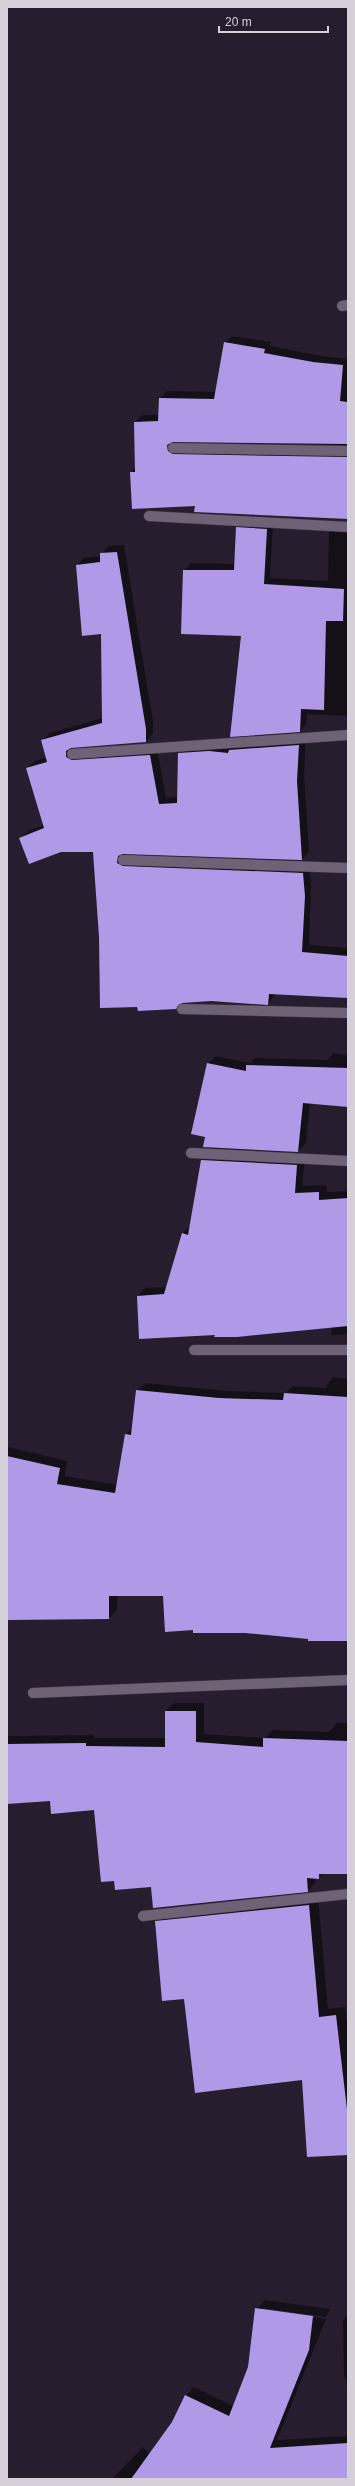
<svg xmlns="http://www.w3.org/2000/svg" width="355" height="2486" font-family="Helvetica,sans-serif">
  <style>
    .shadow { fill: #0007 }
    .building { fill: #b09ae8 }
    .lines { fill: none; stroke-linecap: round; stroke-linejoin: round }
    .street-casing { stroke: #403745; stroke-width: 11 }
    .street { stroke: #6f6277; stroke-width: 10 }
  </style>
  <rect width="100%" height="100%" fill="#281d2e"/>
  <!-- shadow -->
  <g class="shadow">
    <path d="M232 336 271 342 270 346 321 356 348 359V445L172 440 180 448 348 451V519L196 511V505L131 472 136 467 135 422 142 415H160V398L167 391 216 392 225 343Z"/>
    <path d="M244 521 273 523 270 578 328 581 329 533 336 526H348V716L307 714 306 724 300 731 242 635 184 570 191 563 236 564 237 528Z"/>
    <path d="M124 545 153 722V734L146 741 73 746V750L157 748 166 798 178 797 179 754 186 746 306 738 304 773 309 852 302 859 125 853 126 858 310 866 311 888 309 945 348 948V997L275 994 268 1004 100 937 93 851 21 838 28 831 44 825 27 768 35 761 47 757 43 740 50 733 103 718 102 633 77 565 84 558 101 556 108 546Z"/>
    <path d="M334 1053 348 1055V1106L310 1102 306 1143 298 1151 205 1146 208 1064 216 1056 250 1063 255 1058 327 1060Z"/>
    <path d="M210 1153 305 1157 302 1186 326 1185 327 1192 348 1191V1334L331 1335 332 1327 216 1334 138 1296 145 1288 167 1287 183 1233 191 1225 202 1161Z"/>
    <path d="M333 1377 348 1379V1640L194 1629 164 1595H117V1610L109 1618 7 1584 8 1447 67 1461 65 1476 118 1485 126 1435 133 1427 137 1391 145 1383 227 1391 286 1393 292 1386 325 1388Z"/>
    <path d="M174 1703H204V1734L265 1738 273 1730 329 1732 337 1723H348V1873L327 1869 319 1878H315L316 1882 307 1891 152 1886 115 1879 95 1809 51 1800 7 1803V1736L94 1735V1738H166V1711Z"/>
    <path d="M318 1896 328 2009 345 2007 348 2030V2154L303 2079 184 1998 156 1922 165 1912Z"/>
    <path d="M265 2300 330 2309 326 2317 262 2308V2310L326 2319 277 2440 348 2436V2479H112L143 2447 150 2454 173 2422 186 2396 194 2387 233 2406 249 2367 256 2309Z"/>
    <path d="M348 2315V2404L346 2378H344L343 2320Z"/>
  </g>
  <!-- building -->
  <g class="building">
    <path d="M224 342 265 349 264 353 313 362 343 365 340 401 348 402V444L173 442 167 445 168 451 173 454 348 457V519L194 512 195 506 132 509 130 472H135L134 422 158 421 159 398 214 399Z"/>
    <path d="M236 527 267 529 264 584 344 589 343 621H326L324 710 301 709 300 732 230 737 241 636 181 634 183 570H234Z"/>
    <path d="M117 552 146 729V742L71 748 66 751V757L72 760 150 755 159 804 177 803 178 753 209 751 228 753 229 750 299 745 297 781 302 860 123 854 118 856 117 863 123 866 303 873 305 896 302 952 348 956V998L269 994 268 1005 211 1001 182 1003 176 1009 138 1011 137 1007 100 1008 99 937 93 852H61L29 864 19 838 44 828 26 768 47 762 41 740 102 723 101 634 82 636 76 565 100 562V553Z"/>
    <path d="M207 1063 246 1071V1065L348 1068V1107L303 1103 298 1152 203 1147 205 1137 191 1134Z"/>
    <path d="M201 1160 297 1165 295 1193 319 1192V1200L348 1198V1326L237 1337H214L215 1335 139 1339 137 1296 164 1294 182 1233 188 1235Z"/>
    <path d="M136 1390 219 1398 283 1400 284 1393 348 1397V1641H308V1639L245 1633H193V1630L165 1632 163 1596H109V1619L7 1620V1456L60 1468 57 1484 115 1493 125 1434 131 1435Z"/>
    <path d="M165 1711H196V1742L263 1747V1738L348 1741V1874H319V1879L307 1878 308 1892 153 1908 151 1887 115 1890 114 1881 101 1882 94 1810 51 1814 50 1801 7 1804V1744L86 1743V1746L165 1747Z"/>
    <path d="M309 1905 319 2017 336 2015 348 2118V2155L307 2157 302 2080 195 2093 184 1999 162 2001 155 1921Z"/>
    <path d="M255 2308 313 2316 309 2350 270 2448 348 2443V2479H131L172 2422 185 2395 229 2416 248 2367Z"/>
  </g>
  <g class="lines">
    <!-- street casing -->
    <g class="street-casing">
      <g id="street">
        <path d="M342 306 348 305"/>
        <path d="M173 448 348 451"/>
        <path d="M149 516 348 527"/>
        <path d="M72 754 348 735"/>
        <path d="M123 860 348 868"/>
        <path d="M182 1009 348 1013"/>
        <path d="M191 1153 348 1161"/>
        <path d="M194 1350H348"/>
        <path d="M33 1693 348 1680"/>
        <path d="M143 1916 348 1894"/>
      </g>
    </g>
    <!-- street -->
    <use href="#street" class="street"/>
  </g>
  <!-- border -->
  <rect width="355" height="2486" fill="none" stroke="#d6cfda" stroke-width="16"/>
  <!-- scale -->
  <path d="M219 26v6h109v-6" fill="none" stroke="#d6cfda" stroke-width="2"/>
  <text x="225" y="26" font-size="12" fill="#d6cfda" stroke="#281d2e" stroke-width="3" paint-order="stroke">20 m</text>
</svg>
